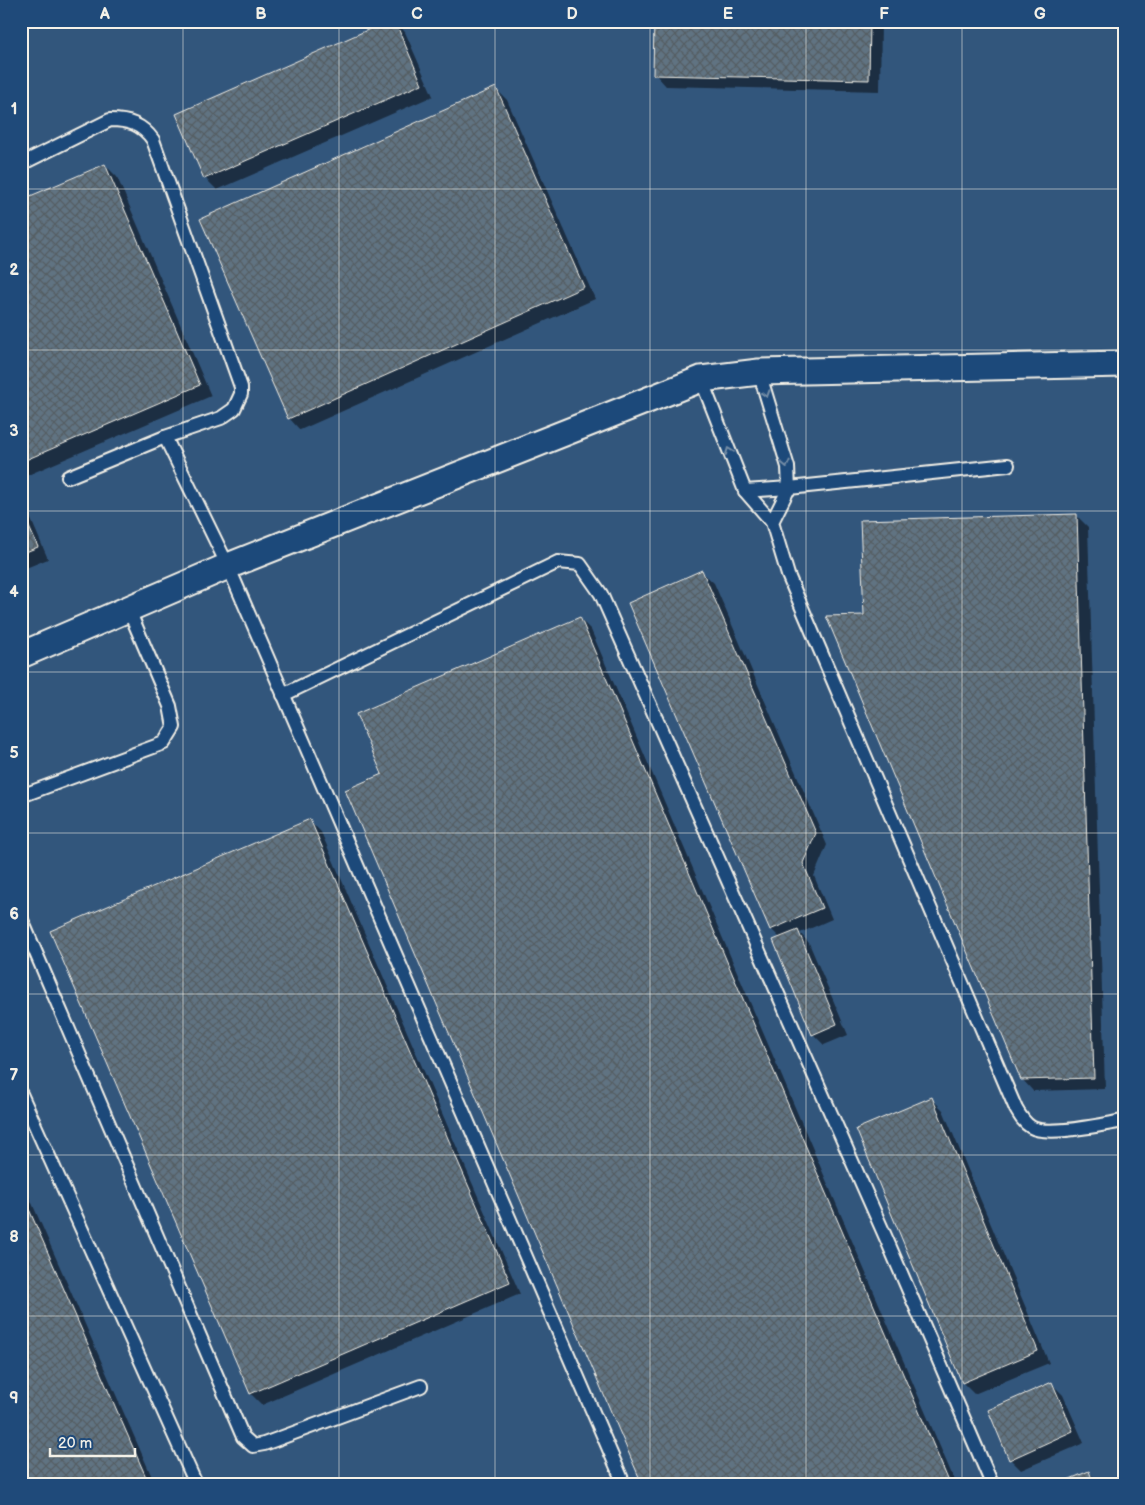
<svg xmlns="http://www.w3.org/2000/svg" width="1145" height="1505" font-family="'Balsamiq Sans',sans-serif">
  <style>
    .built { fill: #33567c }
    .shadow { fill: #0007 }
    .building { fill: url(#building-cross-hatch); stroke: #f4f1e8 }
    .lines { fill: none; stroke-linecap: round; stroke-linejoin: round }
    .service-casing { stroke: #f4f1e8; stroke-width: 16 }
    .minor-casing { stroke: #f4f1e8; stroke-width: 29 }
    .service { stroke: #1f4a7a; stroke-width: 12 }
    .minor { stroke: #1f4a7a; stroke-width: 25 }
    .oneway { stroke: #748da6 }
    .grid { fill: none; stroke: #f4f1e8; stroke-width: 1; stroke-opacity: 0.55 }
    .neatline { fill: none; stroke: #f4f1e8; stroke-width: 2 }
    .grid-label { font-size: 16px; text-anchor: middle; font-weight: bold; fill: #f4f1e8 }
  </style>
  <defs>
    <pattern id="building-cross-hatch" width="8" height="8" patternUnits="userSpaceOnUse" patternTransform="scale(1.25)"><rect width="8" height="8" fill="#617382"/><path d="M0 0l8 8M0 8l8-8" fill="none" stroke="#555e64"/></pattern>
  </defs>
  <rect width="100%" height="100%" fill="#1f4a7a"/>
  <filter id="ink" filterUnits="userSpaceOnUse"><feTurbulence type="fractalNoise" baseFrequency=".02" numOctaves="2"/><feDisplacementMap in="SourceGraphic" scale="10" xChannelSelector="R" yChannelSelector="G"/><feConvolveMatrix kernelMatrix="1 2 1 2 8 2 1 2 1" color-interpolation-filters="sRGB"/></filter>
  <g filter="url(#ink)">
    <!-- built -->
    <rect class="built" x="21" y="21" width="1103" height="1463"/>
    <!-- shadow -->
    <g class="shadow">
      <path d="M395 21 405 32 433 96 217 190 205 178Z"/>
      <path d="M656 21H881L880 91 666 86 655 74Z"/>
      <path d="M496 89 507 100 595 299 300 430 289 418Z"/>
      <path d="M105 165 117 177 211 396 21 478V201Z"/>
      <path d="M21 496 48 559 21 570Z"/>
      <path d="M1076 515 1088 527 1105 1089 1033 1091 1022 1079Z"/>
      <path d="M702 572 714 583 827 845 814 876 832 919 800 933 809 943 848 1035 824 1045 813 1034 780 938 771 929Z"/>
      <path d="M580 619 591 630 956 1484H643Z"/>
      <path d="M310 821 321 832 520 1294 262 1405 251 1394 52 932Z"/>
      <path d="M932 1099 943 1110 1049 1363 974 1394 963 1383Z"/>
      <path d="M21 1178 155 1484H21Z"/>
      <path d="M1052 1384 1063 1395 1084 1443 1021 1470 1010 1459Z"/>
      <path d="M1089 1472 1100 1484H1061Z"/>
    </g>
    <!-- building -->
    <g class="building">
      <path d="M388 21H395L422 84 204 179 176 114Z"/>
      <path d="M654 21H870L869 80 653 75Z"/>
      <path d="M496 87 584 287 288 419 200 219Z"/>
      <path d="M105 164 200 385 21 462V200Z"/>
      <path d="M21 509 38 547 21 554Z"/>
      <path d="M1077 514 1094 1078 1021 1080 826 616 864 615 860 520Z"/>
      <path d="M702 570 816 833 803 863 822 908 770 930 628 603Z"/>
      <path d="M580 617 950 1484H642L345 790 382 774 356 714Z"/>
      <path d="M310 819 510 1282 250 1394 50 931Z"/>
      <path d="M798 930 837 1024 812 1035 773 940Z"/>
      <path d="M932 1097 1038 1351 962 1383 856 1129Z"/>
      <path d="M21 1191 149 1484H21Z"/>
      <path d="M1052 1382 1073 1431 1009 1460 988 1410Z"/>
      <path d="M1089 1471 1094 1484H1058Z"/>
    </g>
    <g class="lines">
      <!-- service casing -->
      <g class="service-casing">
        <g id="service">
          <path d="M21 164 110 120C128 120 142 124 153 140L241 387V394L234 409 221 418 165 437 68 477"/>
          <path d="M759 372 788 467 789 488 772 522"/>
          <path d="M701 379 745 491 772 522 788 575 1016 1109C1020 1116 1024 1123 1031 1127 1047 1137 1104 1124 1124 1121"/>
          <path d="M165 437 228 566 624 1484"/>
          <path d="M745 491 789 488 1008 465"/>
          <path d="M283 695 558 562 580 564 601 594 886 1238 992 1484"/>
          <path d="M21 796 164 743 174 727 170 706 128 608"/>
          <path d="M21 918 243 1437 253 1446 264 1444 421 1386"/>
          <path d="M21 1094 196 1484"/>
        </g>
      </g>
      <!-- minor casing -->
      <g class="minor-casing">
        <path id="minor" d="M21 655 228 566 701 379 759 372 1124 364"/>
      </g>
      <!-- service -->
      <use href="#service" class="service"/>
      <!-- minor -->
      <use href="#minor" class="minor"/>
    </g>
    <!-- one-way arrows -->
    <defs><path id="oneway-chevron" d="M-2-3.5L2.5 0L-2 3.5" fill="none" stroke-width="1.6" stroke-linecap="round" stroke-linejoin="round" transform="scale(1.25)"/></defs>
    <g class="oneway">
      <use href="#oneway-chevron" transform="translate(766 394) rotate(73)"/>
      <use href="#oneway-chevron" transform="translate(729 451) rotate(-111)"/>
      <use href="#oneway-chevron" transform="translate(786 464) rotate(77)"/>
    </g>
  </g>
  <!-- grid -->
  <path class="grid" d="M183 21V1484M339 21V1484M495 21V1484M650 21V1484M806 21V1484M962 21V1484M21 189H1124M21 350H1124M21 511H1124M21 672H1124M21 833H1124M21 994H1124M21 1155H1124M21 1316H1124"/>
  <!-- margin -->
  <rect width="1145" height="1505" fill="none" stroke="#1f4a7a" stroke-width="55"/>
  <!-- scale -->
  <path d="M50 1448v8h85v-8" fill="none" stroke="#f4f1e8" stroke-width="2.5"/>
  <text x="58" y="1448" font-size="15" fill="#f4f1e8" stroke="#1f4a7a" stroke-width="4" paint-order="stroke">20 m</text>
  <rect x="28" y="28" width="1090" height="1450" class="neatline"/>
  <g class="grid-label">
    <text x="105" y="19">A</text>
    <text x="261" y="19">B</text>
    <text x="417" y="19">C</text>
    <text x="572" y="19">D</text>
    <text x="728" y="19">E</text>
    <text x="884" y="19">F</text>
    <text x="1040" y="19">G</text>
    <text x="14" y="114">1</text>
    <text x="14" y="275">2</text>
    <text x="14" y="436">3</text>
    <text x="14" y="597">4</text>
    <text x="14" y="758">5</text>
    <text x="14" y="919">6</text>
    <text x="14" y="1080">7</text>
    <text x="14" y="1242">8</text>
    <text x="14" y="1403">9</text>
  </g>
</svg>
